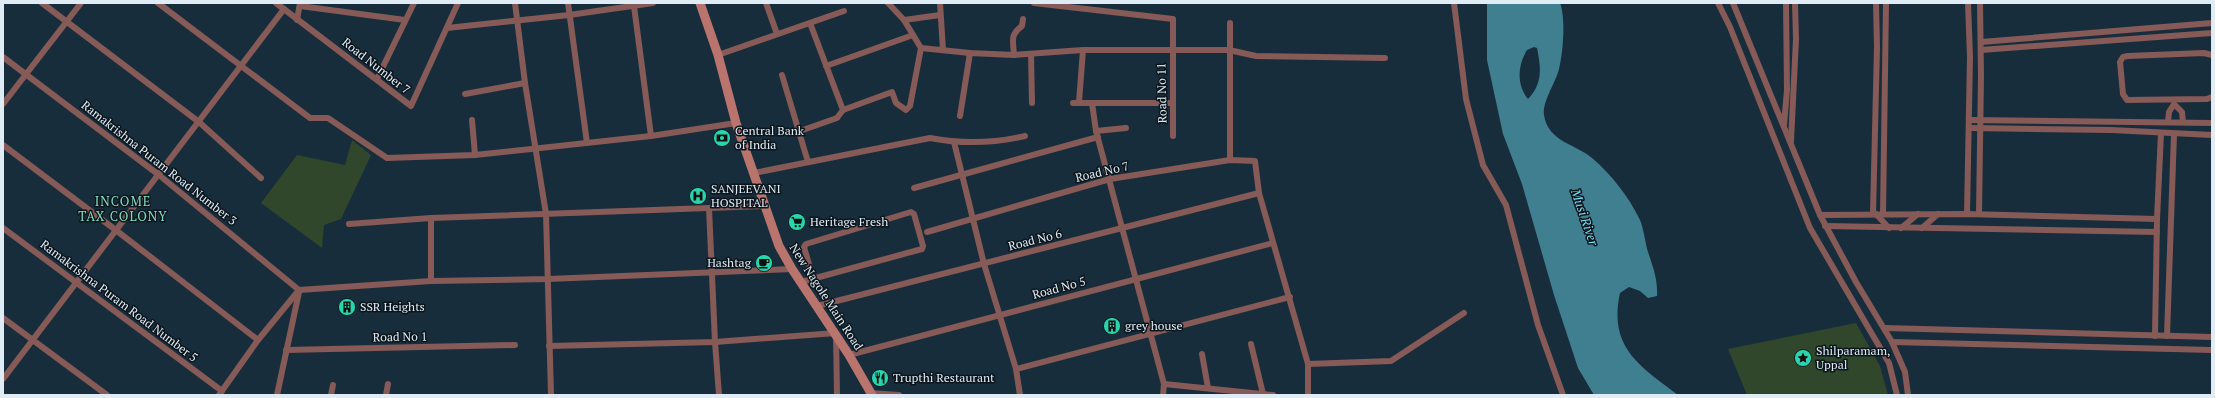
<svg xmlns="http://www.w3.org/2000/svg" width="2215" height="398" font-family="'PT Serif',serif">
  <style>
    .green { fill: #30472c }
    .water { fill: #407f8f; fill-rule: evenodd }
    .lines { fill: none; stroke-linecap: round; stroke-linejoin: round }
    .street { stroke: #865a56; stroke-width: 6 }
    .secondary { stroke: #b8746d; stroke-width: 9 }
    .labels { text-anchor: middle; stroke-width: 3; stroke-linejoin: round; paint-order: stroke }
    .street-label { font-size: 12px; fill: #dfecf6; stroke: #0b151b }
    .poi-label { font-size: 12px; fill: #dfecf6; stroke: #0b151b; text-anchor: start }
    .neighbourhood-label { font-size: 13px; letter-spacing: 1px; fill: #7fddc0; stroke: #0b151b }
    .water-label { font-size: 13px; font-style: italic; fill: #75d8f1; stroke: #0b151b }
  </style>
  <rect width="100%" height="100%" fill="#182d3c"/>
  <!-- green -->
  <g class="green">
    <path d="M352 140 371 155 341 219 324 225 322 248 261 203 297 155 345 165Z"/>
    <path d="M1856 323 1880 366 1888 395H1747L1728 349Z"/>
  </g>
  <!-- water -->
  <path class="water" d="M1487 3H1560C1566 19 1563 52 1559 69 1556 82 1542 102 1544 115 1548 142 1576 144 1592 158 1611 174 1629 197 1640 220 1644 230 1645 242 1648 252 1653 267 1658 280 1657 296L1648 298 1640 291 1629 287 1620 293C1608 348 1640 366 1678 395H1594L1578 368 1554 295 1522 184 1503 134 1487 60ZM1534 47 1537 48C1541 67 1543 84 1528 99 1516 85 1518 64 1527 50Z"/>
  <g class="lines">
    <!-- street -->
    <g class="street">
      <path d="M42 3 199 122 261 178"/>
      <path d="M158 3 310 118H328L387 158 475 155 651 136 736 123"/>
      <path d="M276 3 411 106 458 3"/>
      <path d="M515 3 525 83 546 214 551 395"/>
      <path d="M568 3 587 143"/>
      <path d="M766 3 777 34"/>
      <path d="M940 3 943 50"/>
      <path d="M1034 3 1173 19V136"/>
      <path d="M1454 3 1466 99 1483 165 1506 205 1538 325 1563 395"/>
      <path d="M1718 3 1730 27 1810 228 1889 363 1897 395"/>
      <path d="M1733 3 1820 215 1856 282 1892 342 1905 372 1908 395"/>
      <path d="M300 6 405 20"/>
      <path d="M634 6 651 136"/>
      <path d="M297 20 300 3"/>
      <path d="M904 20 940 15"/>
      <path d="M447 28 569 15 653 3"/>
      <path d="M1981 42 2212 23"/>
      <path d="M921 48 970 53 1014 55 1083 50H1229L1256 56 1385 58"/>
      <path d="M1981 50 2212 33"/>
      <path d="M1031 54 1032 103"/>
      <path d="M718 55 844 11"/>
      <path d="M1014 55C1013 40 1010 35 1022 26L1023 19"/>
      <path d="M2212 55 2204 53 2128 56 2123 57 2120 62 2123 94 2127 100 2207 99 2212 97"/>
      <path d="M3 57 159 175 299 290"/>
      <path d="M826 66 913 35"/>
      <path d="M782 75 808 162"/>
      <path d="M377 79 414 3"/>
      <path d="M465 94 525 83"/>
      <path d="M1079 102 1083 50"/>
      <path d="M1073 103H1173"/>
      <path d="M1092 103 1096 131 1164 384 1163 395"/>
      <path d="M3 104 81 3"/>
      <path d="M843 110 892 92 896 103 906 110 910 106 921 48 904 20 888 3"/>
      <path d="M960 116 970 53"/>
      <path d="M472 120 475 155"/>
      <path d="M1969 120 2212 123"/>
      <path d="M2168 122 2169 112 2174 104 2182 112 2183 122"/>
      <path d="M1784 125 1787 90 1786 3"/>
      <path d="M1970 128 2111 130 2212 135"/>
      <path d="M800 131 837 118 843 110 810 23"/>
      <path d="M1096 131 1126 128"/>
      <path d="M1791 141 1796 39 1795 3"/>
      <path d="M954 142 984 264 1016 369 1020 395"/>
      <path d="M3 145 117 231 258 340"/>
      <path d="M1230 160V23"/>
      <path d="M754 173 930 138C961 144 995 143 1025 136"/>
      <path d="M914 188 1098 137"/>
      <path d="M709 208 715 342 719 395"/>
      <path d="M1873 214 1877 47 1876 3"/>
      <path d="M1876 214 1889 228"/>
      <path d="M1883 214 1886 3"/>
      <path d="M1967 214 1970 57 1968 3"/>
      <path d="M1979 214 1981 76 1980 3"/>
      <path d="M1820 215 1967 214 2157 219"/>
      <path d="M431 218V281"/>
      <path d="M349 224 431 218 765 206"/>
      <path d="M1825 226 2157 232"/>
      <path d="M3 228 222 391"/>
      <path d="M1901 228 1918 214"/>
      <path d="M1922 228 1938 214"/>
      <path d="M927 232 1110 179 1230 160 1255 161 1259 193 1308 364V395"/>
      <path d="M801 282 922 249 923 246 914 214 911 212 806 244 804 247 813 278"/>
      <path d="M817 306 1259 193"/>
      <path d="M3 318 107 395"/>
      <path d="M1884 328 2212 337"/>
      <path d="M2155 336 2157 219 2161 133"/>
      <path d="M2167 336 2174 134"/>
      <path d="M1892 342 2212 350"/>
      <path d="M1251 344 1263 394"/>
      <path d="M549 346 715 342 836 333 837 395"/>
      <path d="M286 350 515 345"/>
      <path d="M1202 354 1208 388"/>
      <path d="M849 355 1273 243"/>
      <path d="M1308 364 1391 361 1464 313"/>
      <path d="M1016 369 1290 297"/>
      <path d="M3 379 284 9"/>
      <path d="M1164 384 1273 395"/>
      <path d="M870 393 899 395"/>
      <path d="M219 395 258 340 299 290 431 281 548 279 792 269"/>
      <path d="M277 395 299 292"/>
      <path d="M331 395 333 385"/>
      <path d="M386 395 388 384"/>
    </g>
    <!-- secondary -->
    <path class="secondary" d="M700 3 718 55 736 123 779 246 792 269 849 355 872 395"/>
  </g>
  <!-- icons -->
  <defs>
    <g id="bank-disc" transform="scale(0.9)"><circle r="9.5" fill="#29d5ac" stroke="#0b151b"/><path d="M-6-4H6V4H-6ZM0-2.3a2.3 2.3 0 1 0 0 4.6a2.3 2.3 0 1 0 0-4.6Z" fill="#111"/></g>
    <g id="hospital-disc" transform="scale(0.9)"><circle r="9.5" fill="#29d5ac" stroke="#0b151b"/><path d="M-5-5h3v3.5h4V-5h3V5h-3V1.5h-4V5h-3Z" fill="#111"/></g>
    <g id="supermarket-disc" transform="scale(0.9)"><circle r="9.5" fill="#29d5ac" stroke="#0b151b"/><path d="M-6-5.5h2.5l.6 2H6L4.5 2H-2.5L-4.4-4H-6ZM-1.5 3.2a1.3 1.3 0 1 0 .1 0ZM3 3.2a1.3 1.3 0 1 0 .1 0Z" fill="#111"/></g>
    <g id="cafe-disc" transform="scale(0.9)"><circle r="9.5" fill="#29d5ac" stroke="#0b151b"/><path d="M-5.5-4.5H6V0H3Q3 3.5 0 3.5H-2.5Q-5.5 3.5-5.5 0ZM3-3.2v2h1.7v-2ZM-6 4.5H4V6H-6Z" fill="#111"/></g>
    <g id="building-disc" transform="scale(0.9)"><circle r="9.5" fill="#29d5ac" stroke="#0b151b"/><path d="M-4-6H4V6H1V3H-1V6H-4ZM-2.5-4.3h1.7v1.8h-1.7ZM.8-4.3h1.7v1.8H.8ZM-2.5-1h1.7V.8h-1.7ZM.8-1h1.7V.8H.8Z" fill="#111"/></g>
    <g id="sight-disc" transform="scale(0.9)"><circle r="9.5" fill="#29d5ac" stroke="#0b151b"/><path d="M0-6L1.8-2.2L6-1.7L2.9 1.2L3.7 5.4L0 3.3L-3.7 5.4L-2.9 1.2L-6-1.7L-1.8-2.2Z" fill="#111"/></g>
    <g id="restaurant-disc" transform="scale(0.9)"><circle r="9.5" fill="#29d5ac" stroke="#0b151b"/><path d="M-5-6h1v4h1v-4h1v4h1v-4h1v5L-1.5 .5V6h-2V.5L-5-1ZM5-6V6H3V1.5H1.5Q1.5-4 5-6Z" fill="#111"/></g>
  </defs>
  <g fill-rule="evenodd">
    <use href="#bank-disc" x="722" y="138"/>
    <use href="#hospital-disc" x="698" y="196"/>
    <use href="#supermarket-disc" x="797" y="222"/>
    <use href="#cafe-disc" x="764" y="263"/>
    <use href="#building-disc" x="347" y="307"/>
    <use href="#building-disc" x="1112" y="326"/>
    <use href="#sight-disc" x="1803" y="358"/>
    <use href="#restaurant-disc" x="880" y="378"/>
  </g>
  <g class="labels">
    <!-- street labels -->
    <g class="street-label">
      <text transform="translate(376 66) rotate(38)" y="4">Road Number 7</text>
      <text transform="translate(1162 93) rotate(-91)" y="4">Road No 11</text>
      <text transform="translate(159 163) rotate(38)" y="4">Ramakrishna Puram Road Number 3</text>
      <text transform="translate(1102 172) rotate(-13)" y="4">Road No 7</text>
      <text transform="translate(1035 240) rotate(-14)" y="4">Road No 6</text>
      <text transform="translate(1059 288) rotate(-15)" y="4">Road No 5</text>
      <text transform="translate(826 297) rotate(57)" y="4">New Nagole Main Road</text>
      <text transform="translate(119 301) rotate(37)" y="4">Ramakrishna Puram Road Number 5</text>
      <text transform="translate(400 337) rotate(-1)" y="4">Road No 1</text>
    </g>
    <!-- poi labels -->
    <g class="poi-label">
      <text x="735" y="135">Central Bank<tspan x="735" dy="14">of India</tspan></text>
      <text x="711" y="193">SANJEEVANI<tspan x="711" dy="14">HOSPITAL</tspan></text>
      <text x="810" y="226">Heritage Fresh</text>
      <text x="751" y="267" text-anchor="end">Hashtag</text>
      <text x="360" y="311">SSR Heights</text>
      <text x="1125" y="330">grey house</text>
      <text x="1816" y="355">Shilparamam,<tspan x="1816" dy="14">Uppal</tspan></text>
      <text x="893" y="382">Trupthi Restaurant</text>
    </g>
    <!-- neighbourhood labels -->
    <g class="neighbourhood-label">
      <text x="123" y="206">INCOME<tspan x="123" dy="15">TAX COLONY</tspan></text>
    </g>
    <!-- water labels -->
    <g class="water-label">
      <text transform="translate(1585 217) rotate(71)" y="5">Musi River</text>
    </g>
  </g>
  <!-- border -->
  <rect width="2215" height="398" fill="none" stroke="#dfecf6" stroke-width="8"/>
</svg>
